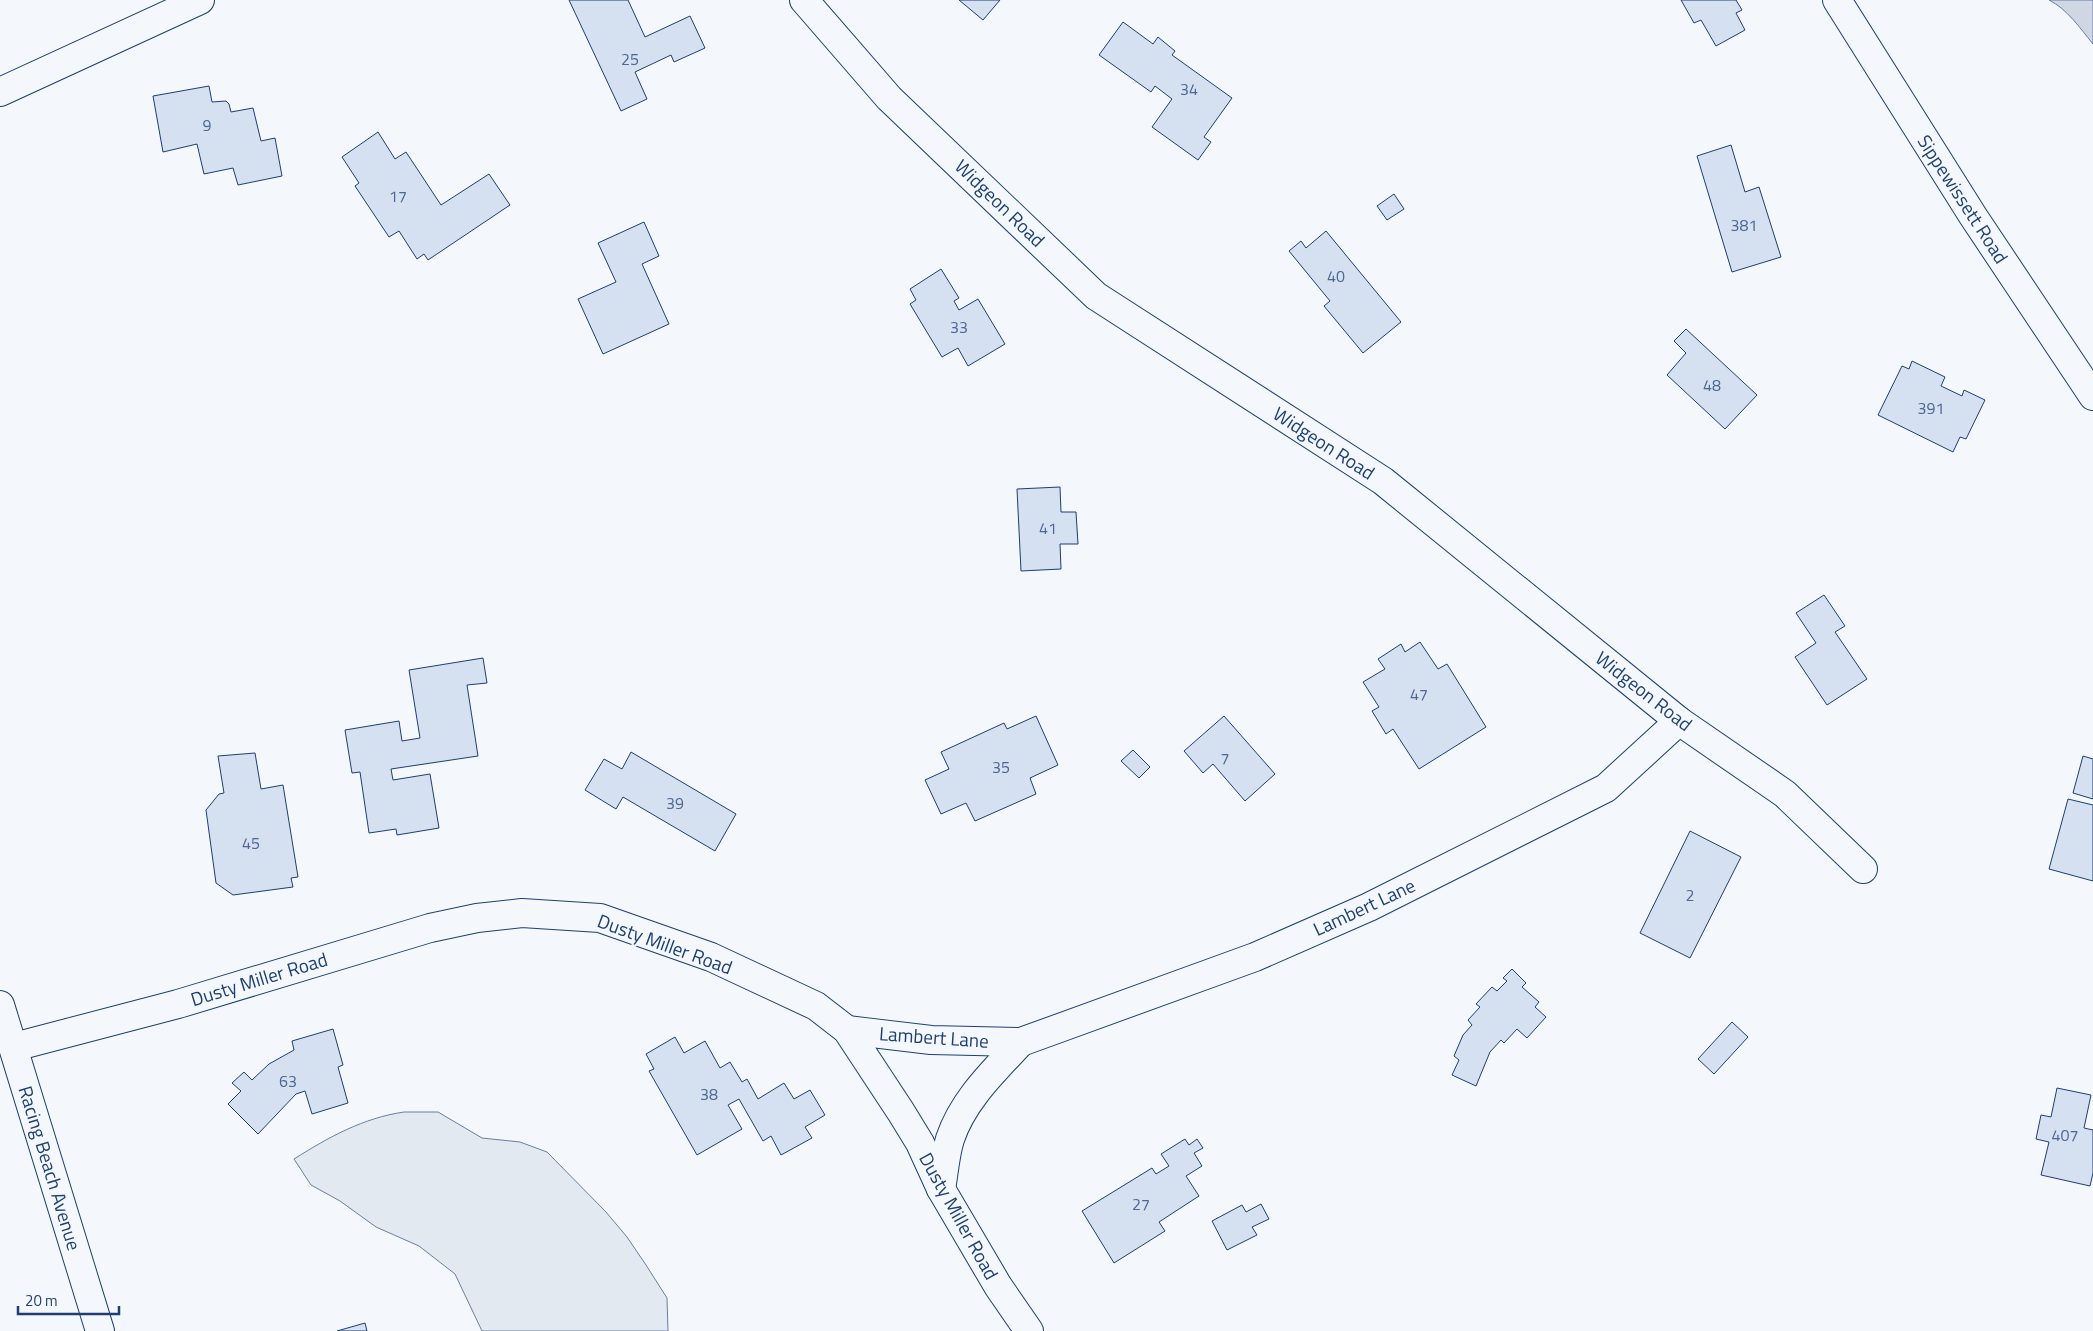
<svg xmlns="http://www.w3.org/2000/svg" width="2093" height="1331" font-family="'Titillium Web',sans-serif">
  <style>
    .green { fill: #e3e9f0; stroke: #687fa3 }
    .water { fill: #cfd7e4; stroke: #687fa3 }
    .building { fill: #d5e0f0; stroke: #1d3f73 }
    .lines { fill: none; stroke-linecap: round; stroke-linejoin: round }
    .street-casing { stroke: #1d3f73; stroke-width: 30 }
    .secondary-casing { stroke: #1d3f73; stroke-width: 30 }
    .street { stroke: #f4f7fb; stroke-width: 28 }
    .secondary { stroke: #f4f7fb; stroke-width: 28 }
    .labels { text-anchor: middle; stroke-width: 4; stroke-linejoin: round; paint-order: stroke }
    .number-label { font-size: 16px; fill: #4b6792 }
    .street-label { font-size: 19px; fill: #1d3f73; stroke: #f4f7fb }
  </style>
  <rect width="100%" height="100%" fill="#f4f7fb"/>
  <!-- green -->
  <path class="green" d="M404 1112H438L482 1138 520 1142 547 1152 606 1212 627 1237 646 1265 667 1298 668 1331H482L455 1274 419 1246 376 1227 340 1201 311 1185 294 1159C329 1137 363 1118 404 1112Z"/>
  <!-- water -->
  <path class="water" d="M2049 0H2093V44C2080 28 2067 9 2049 0Z"/>
  <!-- building -->
  <g class="building">
    <path d="M569 0H628L645 37 690 16 705 48 674 62 671 55 635 72 647 99 621 111Z"/>
    <path d="M959 0H1000L983 20Z"/>
    <path d="M1681 0H1736L1742 10 1736 13 1745 30 1716 46 1701 20 1694 23Z"/>
    <path d="M1123 22 1153 44 1158 37 1175 51 1172 55 1232 98 1204 137 1211 142 1198 160 1152 127 1172 99 1155 86 1151 92 1099 55Z"/>
    <path d="M209 86 212 102 226 101 229 104 231 112 253 108 261 141 275 138 282 176 238 185 233 168 204 174 197 144 163 152 153 96Z"/>
    <path d="M378 132 395 159 406 152 441 205 489 174 510 205 428 260 424 254 417 259 399 231 389 237 355 186 359 183 342 157Z"/>
    <path d="M1731 145 1745 192 1759 187 1781 257 1732 272 1697 156Z"/>
    <path d="M1394 194 1404 209 1387 220 1377 206Z"/>
    <path d="M644 222 659 256 642 264 669 324 603 354 578 299 616 282 598 243Z"/>
    <path d="M1326 231 1401 322 1363 353 1324 306 1330 301 1289 251 1301 241 1306 248Z"/>
    <path d="M941 269 959 298 954 301 959 310 978 299 1005 344 968 366 958 348 942 357 910 304 916 300 910 289Z"/>
    <path d="M1686 329 1757 395 1725 429 1667 375 1686 353 1674 341Z"/>
    <path d="M1912 361 1945 377 1941 386 1962 396 1964 390 1985 400 1966 439 1960 437 1953 452 1878 415 1902 366 1909 369Z"/>
    <path d="M1060 487 1061 512H1076L1078 544H1060L1061 569 1021 571 1017 489Z"/>
    <path d="M1824 595 1845 626 1835 632 1867 679 1827 705 1795 657 1816 643 1796 613Z"/>
    <path d="M1420 642 1438 669 1447 664 1486 727 1419 769 1393 729 1386 734 1372 711 1379 707 1363 682 1385 669 1378 659 1401 644 1405 652Z"/>
    <path d="M483 658 487 683 467 685 478 756 391 769 393 780 430 774 439 828 397 835 396 829 369 833 360 772 352 773 345 730 399 721 402 741 420 738 409 670Z"/>
    <path d="M1036 716 1058 765 1030 778 1036 794 975 821 966 803 941 814 925 780 949 769 941 752 1004 723 1007 729Z"/>
    <path d="M1224 716 1275 774 1245 801 1213 764 1203 773 1184 751Z"/>
    <path d="M1133 750 1150 767 1139 778 1121 761Z"/>
    <path d="M631 752 736 814 715 851 623 797 616 809 585 790 604 759 622 769Z"/>
    <path d="M255 753 261 789 283 785 298 877 291 878 293 887 233 895 216 883 206 810 219 794 224 793 218 756Z"/>
    <path d="M2083 756 2093 759V799L2073 793Z"/>
    <path d="M2068 799 2093 805V881L2049 869Z"/>
    <path d="M1690 831 1741 857 1690 958 1640 933Z"/>
    <path d="M1512 969 1526 983 1522 987 1539 1002 1535 1007 1546 1017 1527 1038 1517 1029 1504 1043 1501 1040 1490 1052 1476 1086 1452 1075 1459 1060 1454 1056 1463 1035 1472 1025 1468 1020 1480 1007 1476 1004 1492 987 1497 991 1507 981 1503 978Z"/>
    <path d="M1732 1022 1748 1037 1714 1074 1698 1059Z"/>
    <path d="M333 1029 343 1065 338 1067 348 1103 312 1114 305 1091 296 1094 258 1134 228 1104 241 1091 232 1083 244 1072 252 1080 269 1064 294 1050 292 1041Z"/>
    <path d="M675 1037 684 1053 705 1041 720 1068 730 1062 742 1082 747 1079 758 1099 784 1083 794 1099 810 1090 825 1115 805 1127 812 1138 781 1155 771 1136 763 1141 739 1099 728 1105 742 1129 697 1155 649 1071 654 1069 646 1054Z"/>
    <path d="M2057 1088 2091 1095 2084 1128 2093 1130V1173L2090 1186 2041 1175 2049 1142 2036 1139 2041 1115 2051 1117Z"/>
    <path d="M1185 1139 1189 1145 1197 1139 1203 1148 1194 1153 1202 1166 1186 1176 1199 1196 1159 1222 1165 1231 1114 1263 1082 1211 1152 1168 1156 1174 1169 1166 1161 1154Z"/>
    <path d="M1261 1204 1269 1219 1252 1227 1257 1235 1227 1250 1212 1221 1242 1205 1246 1212Z"/>
    <path d="M365 1323 367 1331H337Z"/>
  </g>
  <g class="lines">
    <!-- street casing -->
    <g class="street-casing">
      <g id="street">
        <path d="M804 0 889 98 1096 296 1383 481 1679 721 1785 794 1863 869"/>
        <path d="M0 92 200 0"/>
        <path d="M0 1005 100 1331"/>
        <path d="M847 1030 931 1040 1021 1042 1255 957 1369 907 1606 788 1679 721"/>
        <path d="M14 1047 178 1004 430 928 477 918 522 913 600 918 711 957 816 1006 847 1030 901 1112 920 1143 941 1189 998 1286 1029 1331"/>
        <path d="M941 1189C944 1173 945 1155 950 1139 963 1100 994 1071 1021 1042"/>
      </g>
    </g>
    <!-- secondary casing -->
    <g class="secondary-casing">
      <path id="secondary" d="M1837 0 1973 216 2093 396"/>
    </g>
    <!-- street -->
    <use href="#street" class="street"/>
    <!-- secondary -->
    <use href="#secondary" class="secondary"/>
  </g>
  <g class="labels">
    <!-- number labels -->
    <g class="number-label">
      <text x="630" y="65">25</text>
      <text x="1189" y="95">34</text>
      <text x="207" y="131">9</text>
      <text x="398" y="202">17</text>
      <text x="1744" y="231">381</text>
      <text x="1336" y="282">40</text>
      <text x="959" y="333">33</text>
      <text x="1712" y="391">48</text>
      <text x="1931" y="414">391</text>
      <text x="1048" y="534">41</text>
      <text x="1419" y="700">47</text>
      <text x="1225" y="764">7</text>
      <text x="1001" y="773">35</text>
      <text x="675" y="809">39</text>
      <text x="251" y="849">45</text>
      <text x="1690" y="901">2</text>
      <text x="288" y="1087">63</text>
      <text x="709" y="1100">38</text>
      <text x="2065" y="1141">407</text>
      <text x="1141" y="1210">27</text>
    </g>
    <!-- street labels -->
    <g class="street-label">
      <text transform="translate(1963 199) rotate(57)" y="7">Sippewissett Road</text>
      <text transform="translate(1000 203) rotate(44)" y="7">Widgeon Road</text>
      <text transform="translate(1324 443) rotate(33)" y="7">Widgeon Road</text>
      <text transform="translate(1644 691) rotate(38)" y="7">Widgeon Road</text>
      <text transform="translate(1364 907) rotate(-25)" y="7">Lambert Lane</text>
      <text transform="translate(665 944) rotate(20)" y="7">Dusty Miller Road</text>
      <text transform="translate(259 979) rotate(-17)" y="7">Dusty Miller Road</text>
      <text transform="translate(934 1037) rotate(4)" y="7">Lambert Lane</text>
      <text transform="translate(50 1168) rotate(73)" y="7">Racing Beach Avenue</text>
      <text transform="translate(959 1216) rotate(61)" y="7">Dusty Miller Road</text>
    </g>
  </g>
  <!-- scale -->
  <path d="M18 1306v8h101v-8" fill="none" stroke="#1d3f73" stroke-width="2.5"/>
  <text x="25" y="1306" font-size="15" fill="#1d3f73" stroke="#f4f7fb" stroke-width="4" paint-order="stroke">20 m</text>
</svg>
